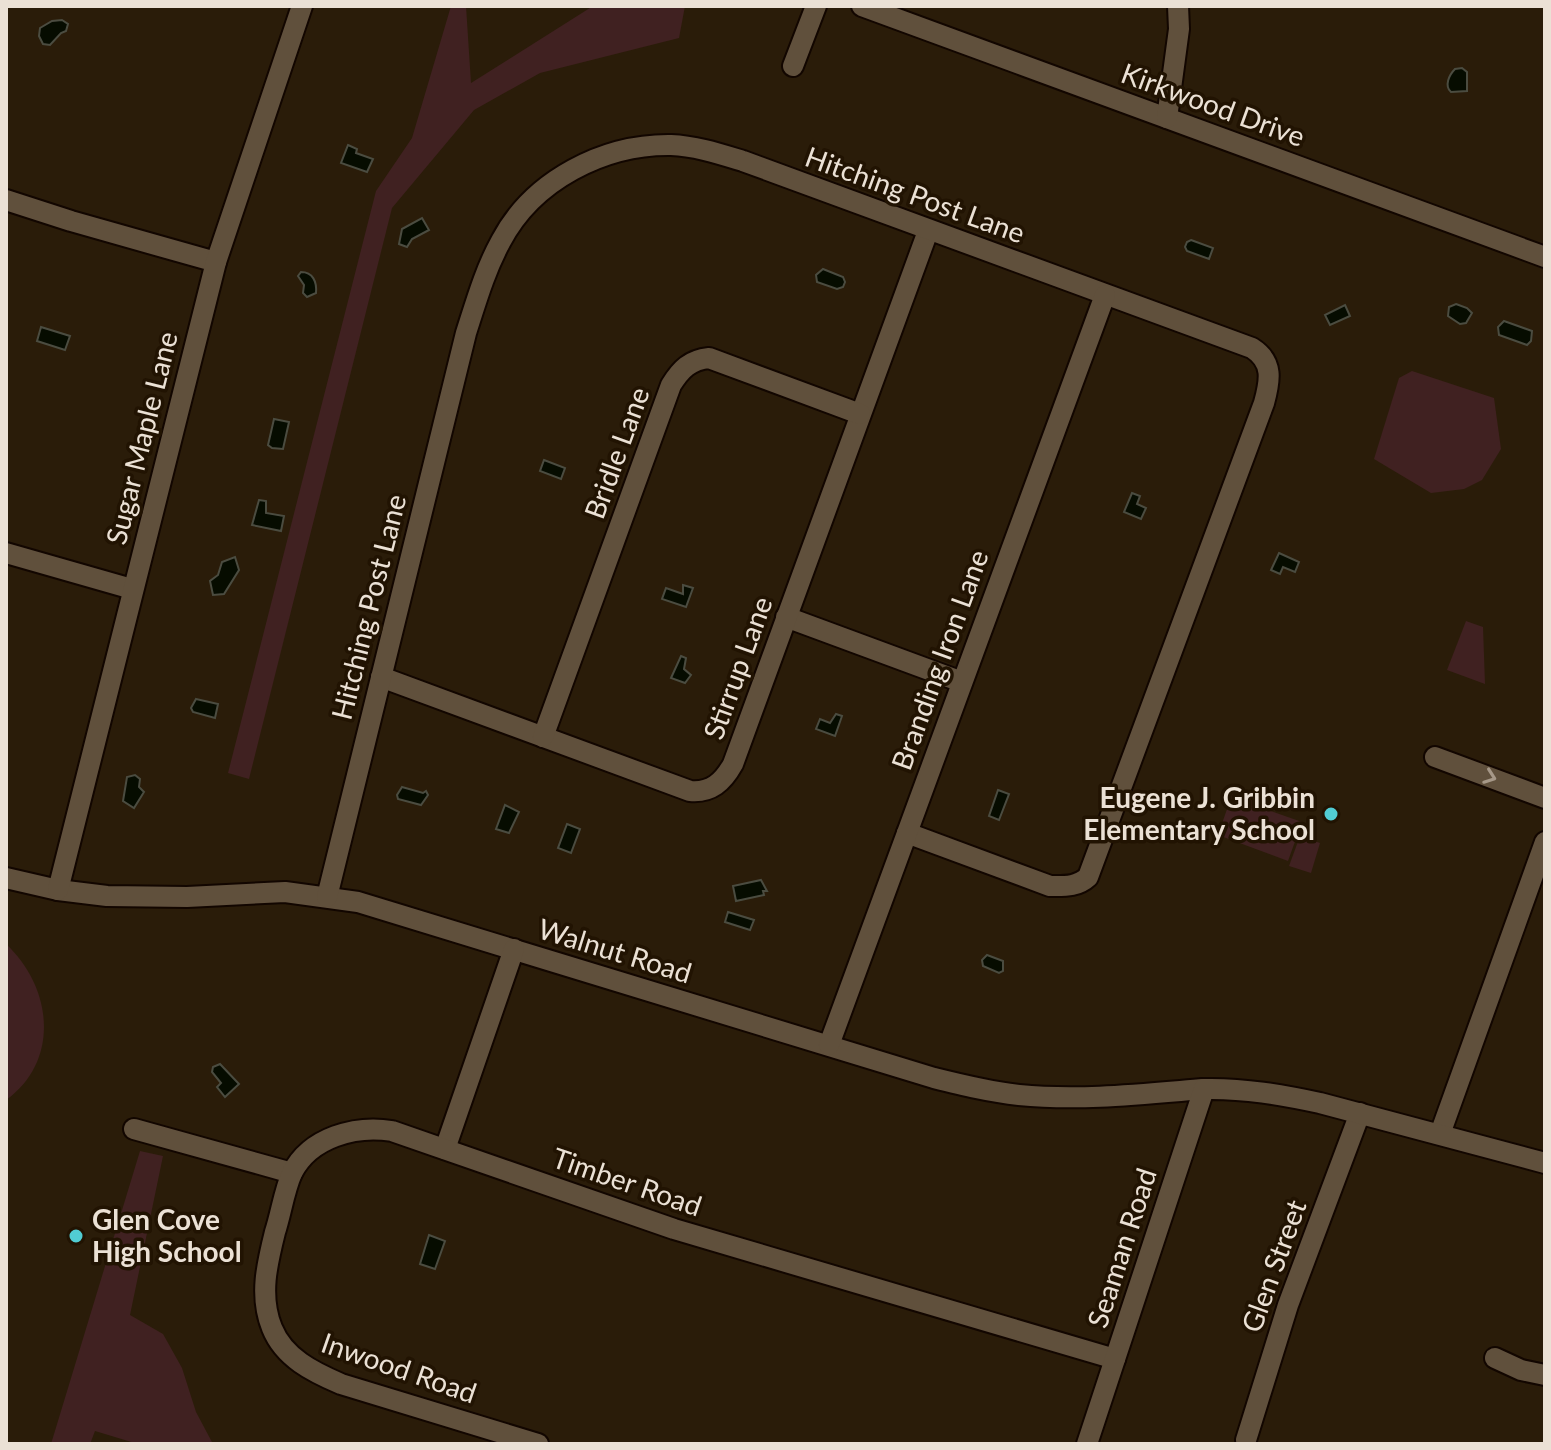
<svg xmlns="http://www.w3.org/2000/svg" width="1551" height="1450" font-family="Lato,sans-serif">
  <style>
    .green { fill: #402121 }
    .water { fill: #060c00; stroke: #4b4c40; stroke-width: 2 }
    .lines { fill: none; stroke-linecap: round; stroke-linejoin: round }
    .street-casing { stroke: #120600; stroke-width: 24 }
    .street { stroke: #60503c; stroke-width: 20 }
    .oneway { stroke: #a69888 }
    .poi-dot { fill: #51ccd3; stroke: #211302; stroke-width: 3 }
    .labels { text-anchor: middle; stroke-width: 7; stroke-linejoin: round; paint-order: stroke }
    .street-label { font-size: 28px; fill: #ebe1d5; stroke: #211302 }
    .poi-label { font-size: 28px; font-weight: bold; fill: #ebe1d5; stroke: #211302; text-anchor: end }
  </style>
  <rect width="100%" height="100%" fill="#2a1c09"/>
  <!-- green -->
  <g class="green">
    <path d="M451 6H466L471 83 593 6H685L679 38 540 73 474 110 392 208 249 779 228 773 376 191 412 138Z"/>
    <path d="M1412 371 1494 398 1501 449 1482 480 1464 489 1431 493 1374 459 1399 378Z"/>
    <path d="M1466 621 1483 627 1485 684 1447 670Z"/>
    <path d="M1234 789 1258 799 1256 806 1302 822 1288 861 1218 835Z"/>
    <path d="M1300 836 1320 843 1311 873 1289 866Z"/>
    <path d="M6 944C52 987 61 1060 6 1100Z"/>
    <path d="M140 1151 163 1156 130 1315 163 1334 182 1368 196 1412 213 1444H138L95 1431 90 1444H51Z"/>
  </g>
  <!-- water -->
  <g class="water">
    <path d="M62 20 68 24 66 31 61 33 50 45 43 44 39 36 40 28 52 21Z"/>
    <path d="M1462 68 1467 72V91L1451 92C1444 86 1449 75 1455 69Z"/>
    <path d="M348 145 357 149 356 153 373 159 367 172 341 163Z"/>
    <path d="M422 218 429 230 412 239 407 247 399 244 402 229Z"/>
    <path d="M1191 240 1213 248 1209 259 1187 251 1185 247 1187 242Z"/>
    <path d="M823 269 843 277 845 282 843 287 837 289 817 282 816 275Z"/>
    <path d="M301 272C313 272 317 282 316 293L307 297 303 293 304 285 298 276Z"/>
    <path d="M1456 304 1467 308 1472 313 1466 323 1460 324 1448 316 1449 307Z"/>
    <path d="M1345 305 1350 316 1330 325 1325 315Z"/>
    <path d="M1504 321 1532 331 1531 341 1527 345 1499 335 1498 327Z"/>
    <path d="M41 327 70 336 65 350 37 341Z"/>
    <path d="M274 419 289 422 283 449 272 448 268 445Z"/>
    <path d="M544 460 565 468 561 479 540 471Z"/>
    <path d="M1132 493 1140 496 1137 504 1146 508 1141 519 1124 512Z"/>
    <path d="M259 500 266 501V513L284 516 281 531 252 525Z"/>
    <path d="M1279 553 1299 562 1295 572 1283 567 1280 574 1271 570Z"/>
    <path d="M235 557 239 570 224 594 213 595 210 581 218 575 222 562Z"/>
    <path d="M683 585 693 588 686 607 662 599 666 588 683 594Z"/>
    <path d="M681 656 686 658 684 669 691 675 685 683 671 678Z"/>
    <path d="M196 699 218 704 215 718 193 712 191 708Z"/>
    <path d="M836 714 842 716 835 736 816 729 820 719 830 723Z"/>
    <path d="M135 775 140 779 139 787 144 792 134 808 123 801 127 777Z"/>
    <path d="M402 787 423 793 426 791 428 795 421 805 398 799 397 795Z"/>
    <path d="M998 790 1009 794 999 820 989 816Z"/>
    <path d="M505 805 519 812 509 833 496 829Z"/>
    <path d="M567 824 580 829 571 853 558 848Z"/>
    <path d="M761 880 767 891H763L764 895 736 901 733 886Z"/>
    <path d="M728 912 754 920 750 930 725 922Z"/>
    <path d="M987 955 1003 961V971L999 973 983 966 982 960Z"/>
    <path d="M220 1064 239 1084 225 1097 217 1087 221 1083 212 1072 213 1067Z"/>
    <path d="M429 1235 445 1241 435 1269 420 1264Z"/>
  </g>
  <g class="lines">
    <!-- street casing -->
    <g class="street-casing">
      <g id="street">
        <path d="M862 6 1545 257"/>
        <path d="M793 66 816 6"/>
        <path d="M1167 118 1179 29 1178 6"/>
        <path d="M6 200 71 221 216 262"/>
        <path d="M6 553 132 589"/>
        <path d="M786 617 962 682"/>
        <path d="M381 677 690 791C711 793 723 782 733 764L928 231"/>
        <path d="M543 737 671 385C681 369 690 360 709 358L860 414"/>
        <path d="M1435 757 1545 798"/>
        <path d="M6 878 58 890 107 896 187 897 285 892 358 902 934 1078C962 1085 990 1092 1019 1095 1081 1101 1143 1094 1204 1089"/>
        <path d="M58 890 216 262 302 6"/>
        <path d="M327 897 466 333C476 302 485 270 501 241 533 180 604 144 671 145 696 146 720 154 743 161L1252 348C1274 362 1270 381 1264 403L1088 877C1077 887 1065 886 1050 886L907 833"/>
        <path d="M829 1045 1105 295"/>
        <path d="M134 1129 292 1173"/>
        <path d="M1440 1134 1545 842"/>
        <path d="M445 1149 514 949"/>
        <path d="M1495 1358 1521 1370 1545 1375"/>
        <path d="M1246 1440 1288 1305 1360 1113"/>
        <path d="M538 1444 341 1384C313 1372 284 1358 272 1328 259 1296 267 1264 275 1232 281 1214 284 1191 292 1173 310 1137 356 1125 392 1131L674 1229 1115 1359"/>
        <path d="M1087 1444 1204 1089C1244 1088 1282 1095 1320 1103L1545 1163"/>
      </g>
    </g>
    <!-- street -->
    <use href="#street" class="street"/>
  </g>
  <!-- one-way arrows -->
  <defs><path id="oneway-chevron" d="M-2-3.5L2.5 0L-2 3.5" fill="none" stroke-width="1.6" stroke-linecap="round" stroke-linejoin="round" transform="scale(2)"/></defs>
  <use class="oneway" href="#oneway-chevron" transform="translate(1490 777) rotate(20)"/>
  <!-- markers -->
  <g class="poi-dot">
    <circle cx="1331" cy="814" r="8"/>
    <circle cx="76" cy="1236" r="8"/>
  </g>
  <g class="labels">
    <!-- street labels -->
    <g class="street-label">
      <text transform="translate(1213 105) rotate(20)" y="10">Kirkwood Drive</text>
      <text transform="translate(915 195) rotate(20)" y="10">Hitching Post Lane</text>
      <text transform="translate(142 438) rotate(-76)" y="10">Sugar Maple Lane</text>
      <text transform="translate(617 453) rotate(-70)" y="10">Bridle Lane</text>
      <text transform="translate(369 607) rotate(-76)" y="10">Hitching Post Lane</text>
      <text transform="translate(940 660) rotate(-70)" y="10">Branding Iron Lane</text>
      <text transform="translate(738 668) rotate(-70)" y="10">Stirrup Lane</text>
      <text transform="translate(615 951) rotate(17)" y="10">Walnut Road</text>
      <text transform="translate(627 1182) rotate(19)" y="10">Timber Road</text>
      <text transform="translate(1122 1248) rotate(-72)" y="10">Seaman Road</text>
      <text transform="translate(1274 1266) rotate(-70)" y="10">Glen Street</text>
      <text transform="translate(399 1368) rotate(19)" y="10">Inwood Road</text>
    </g>
    <!-- poi labels -->
    <g class="poi-label">
      <text x="1315" y="808">Eugene J. Gribbin<tspan x="1315" dy="32">Elementary School</tspan></text>
      <text x="92" y="1230" text-anchor="start">Glen Cove<tspan x="92" dy="32">High School</tspan></text>
    </g>
  </g>
  <!-- border -->
  <rect width="1551" height="1450" fill="none" stroke="#ebe1d5" stroke-width="16"/>
</svg>
